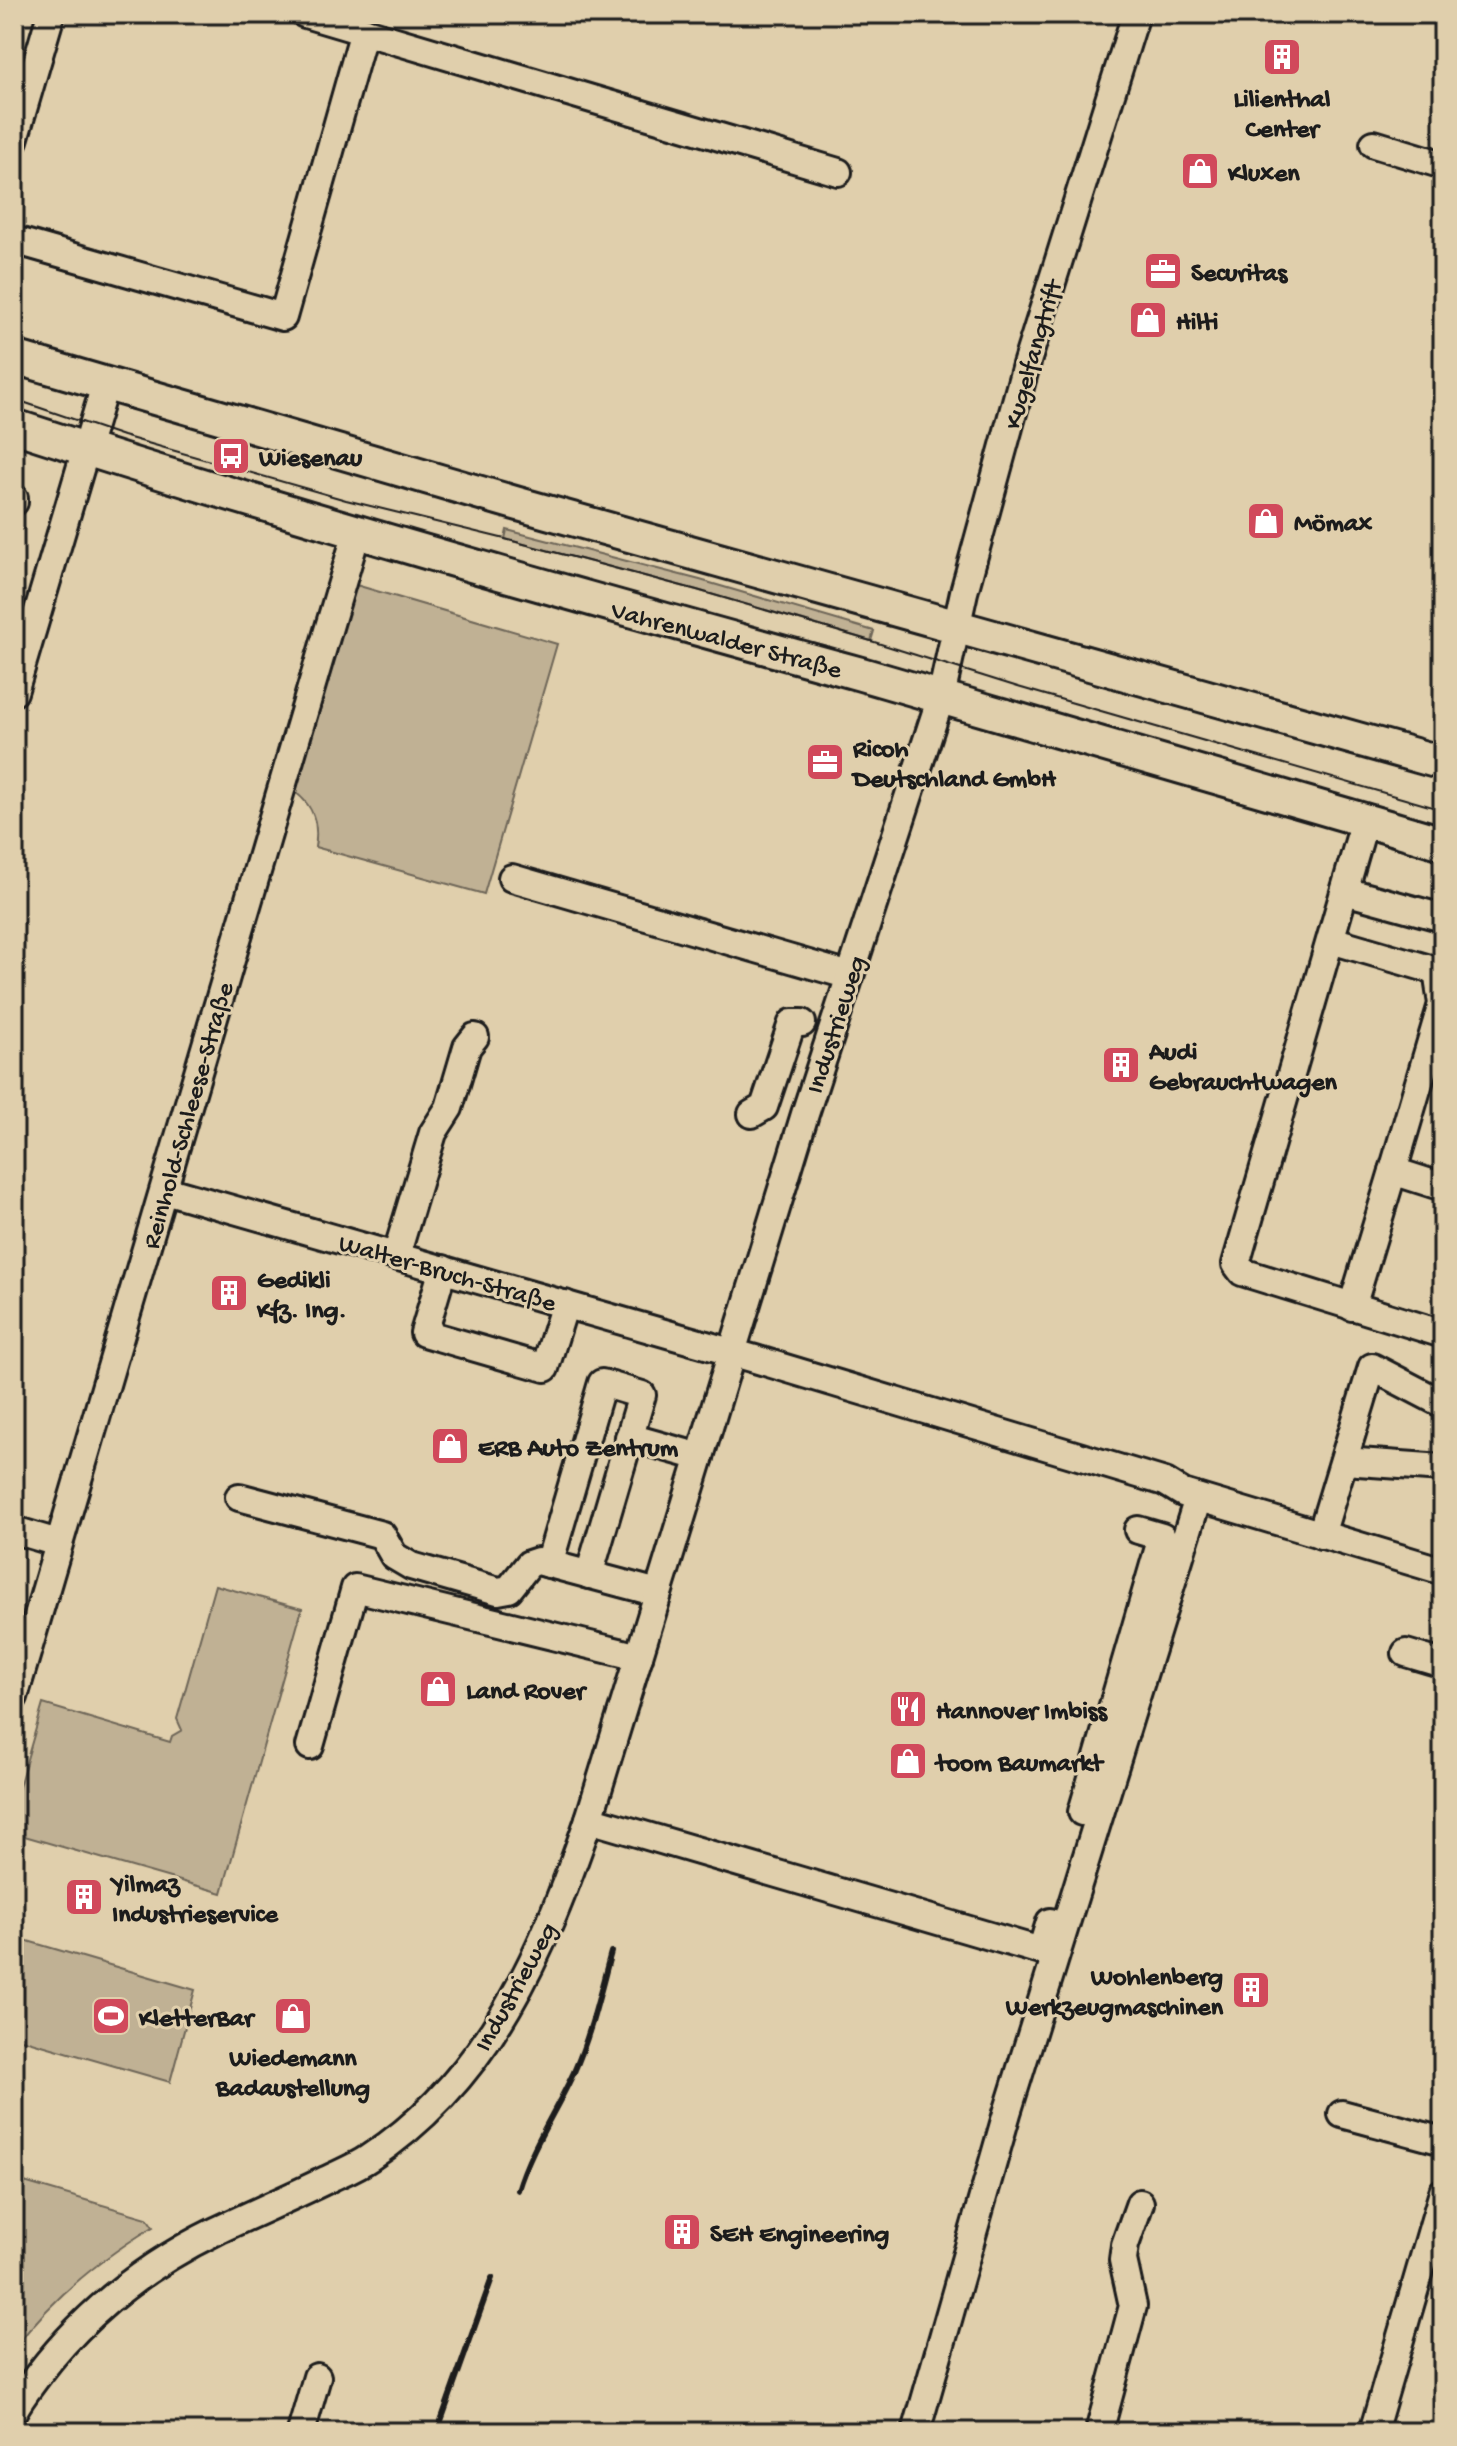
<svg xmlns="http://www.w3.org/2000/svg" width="1457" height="2446" font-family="'Gochi Hand',sans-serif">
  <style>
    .green { fill: #c0b194; stroke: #6e6658; stroke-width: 2 }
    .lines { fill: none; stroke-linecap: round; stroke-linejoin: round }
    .minor-casing { stroke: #1c1c1c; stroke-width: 32 }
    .major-casing { stroke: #1c1c1c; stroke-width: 38 }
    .minor { stroke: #e0cfac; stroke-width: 26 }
    .major { stroke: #e0cfac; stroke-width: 32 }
    .tram { stroke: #1c1c1c; stroke-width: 2 }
    .rail { stroke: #1c1c1c; stroke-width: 6 }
    .labels { text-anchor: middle; stroke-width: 6; stroke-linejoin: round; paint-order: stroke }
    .poi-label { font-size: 26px; font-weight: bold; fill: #1c1c1c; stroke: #e0cfac; text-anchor: start }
    .street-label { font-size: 26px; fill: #1c1c1c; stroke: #e0cfac }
  </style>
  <rect width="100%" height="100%" fill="#e0cfac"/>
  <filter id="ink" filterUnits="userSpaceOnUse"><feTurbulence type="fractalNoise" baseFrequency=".0125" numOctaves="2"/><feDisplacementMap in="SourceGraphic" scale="16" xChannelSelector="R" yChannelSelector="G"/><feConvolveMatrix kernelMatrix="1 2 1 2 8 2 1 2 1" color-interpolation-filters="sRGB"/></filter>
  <g filter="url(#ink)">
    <!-- green -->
    <g class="green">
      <path d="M507 530 700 580 874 631 871 641 697 590 505 539Z"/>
      <path d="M356 585 557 644 484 894 315 847C319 824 314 806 295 792Z"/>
      <path d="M215 1585 302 1609 222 1893 14 1833V1804L43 1704 170 1742 172 1736 182 1730 177 1719Z"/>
      <path d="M14 1937 195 1990 170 2082 14 2037Z"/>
      <path d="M14 2179 147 2218 153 2227C100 2259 51 2299 14 2349Z"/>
    </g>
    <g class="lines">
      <!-- minor casing -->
      <g class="minor-casing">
        <g id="minor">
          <path d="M305 14 838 172"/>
          <path d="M14 140 51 14"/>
          <path d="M1374 144 1443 165"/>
          <path d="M14 240 283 317 364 31"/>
          <path d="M14 498V502"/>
          <path d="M14 692 105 385"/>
          <path d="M1365 820 1236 1264 1242 1272 1443 1334"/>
          <path d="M512 878 850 976"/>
          <path d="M1345 891 1443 918"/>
          <path d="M1331 940 1437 971 1442 1004 1393 1171"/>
          <path d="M752 1114 764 1107 792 1023H802"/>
          <path d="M165 1190 755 1359 1165 1482 1183 1493 1443 1571"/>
          <path d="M396 1256 433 1133 449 1108 467 1047 475 1037"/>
          <path d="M443 1269 424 1333 545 1368 565 1304"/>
          <path d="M1352 1307 1393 1171 1443 1187"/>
          <path d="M629 1437 700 1457"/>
          <path d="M1344 1461 1443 1468"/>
          <path d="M239 1497 382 1535 394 1556 411 1566 498 1591 509 1589 529 1564 538 1561 658 1593"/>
          <path d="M14 1530 58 1543"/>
          <path d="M1321 1535 1372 1367 1443 1404"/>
          <path d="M549 1564 602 1383 642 1395 589 1575"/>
          <path d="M1406 1653 1443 1664"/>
          <path d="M14 1697 357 532"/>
          <path d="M310 1746 355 1588 639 1657"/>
          <path d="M1082 1812 1162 1537 1138 1530"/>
          <path d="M589 1819 1041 1951 1050 1922"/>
          <path d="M1342 2114 1443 2141"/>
          <path d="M14 2410C21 2397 30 2386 38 2375 85 2313 146 2265 216 2231 252 2214 289 2198 326 2180 340 2173 356 2167 369 2158 490 2079 544 1950 589 1819L805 1114 941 697 964 592 1026 365 1136 14"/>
          <path d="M301 2432 317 2377"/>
          <path d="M916 2432 1007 2113 1198 1498"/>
          <path d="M1099 2432 1133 2306 1123 2260 1125 2245 1140 2203"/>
          <path d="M1373 2432 1443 2192"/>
        </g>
      </g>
      <!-- major casing -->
      <g class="major-casing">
        <g id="major">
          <path d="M14 357 515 503 1443 763"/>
          <path d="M14 426C294 517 577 596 861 674 1055 729 1249 786 1443 843"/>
        </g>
      </g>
      <!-- minor -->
      <use href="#minor" class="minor"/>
      <!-- major -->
      <use href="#major" class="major"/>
      <!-- tram -->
      <path class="tram" d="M14 399 123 436 346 500 505 539 697 590 871 641 1018 687 1443 810"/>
      <!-- rail -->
      <g class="rail">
        <path d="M518 2190C531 2147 555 2113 574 2072 591 2034 600 1992 611 1952"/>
        <path d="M437 2432 492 2278"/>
      </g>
    </g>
  </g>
  <!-- icons -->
  <defs>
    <g id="building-square" transform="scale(2)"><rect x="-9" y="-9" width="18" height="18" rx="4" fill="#d1495b" stroke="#e0cfac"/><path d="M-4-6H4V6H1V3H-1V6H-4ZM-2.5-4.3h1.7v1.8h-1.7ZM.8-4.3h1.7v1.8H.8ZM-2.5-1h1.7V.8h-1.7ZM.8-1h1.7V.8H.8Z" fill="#fff"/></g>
    <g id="shop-square" transform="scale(2)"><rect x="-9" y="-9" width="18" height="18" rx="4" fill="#d1495b" stroke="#e0cfac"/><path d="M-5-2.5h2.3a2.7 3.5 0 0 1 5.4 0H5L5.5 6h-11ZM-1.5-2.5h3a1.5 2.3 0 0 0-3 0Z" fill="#fff"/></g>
    <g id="office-square" transform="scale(2)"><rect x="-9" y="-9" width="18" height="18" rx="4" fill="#d1495b" stroke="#e0cfac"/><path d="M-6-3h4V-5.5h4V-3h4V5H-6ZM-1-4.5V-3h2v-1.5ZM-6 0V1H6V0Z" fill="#fff"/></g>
    <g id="bus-square" transform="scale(2)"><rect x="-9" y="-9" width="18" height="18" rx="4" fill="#d1495b" stroke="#e0cfac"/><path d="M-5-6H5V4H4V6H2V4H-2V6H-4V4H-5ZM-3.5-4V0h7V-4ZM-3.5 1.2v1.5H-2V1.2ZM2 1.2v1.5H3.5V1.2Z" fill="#fff"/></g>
    <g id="restaurant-square" transform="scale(2)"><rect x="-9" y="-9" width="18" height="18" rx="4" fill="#d1495b" stroke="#e0cfac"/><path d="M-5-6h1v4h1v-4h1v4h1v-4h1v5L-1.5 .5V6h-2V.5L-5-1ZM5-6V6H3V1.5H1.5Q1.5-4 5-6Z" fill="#fff"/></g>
    <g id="stadium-square" transform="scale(2)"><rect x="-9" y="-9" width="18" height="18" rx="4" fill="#d1495b" stroke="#e0cfac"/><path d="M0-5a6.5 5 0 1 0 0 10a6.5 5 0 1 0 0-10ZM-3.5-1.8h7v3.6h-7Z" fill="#fff"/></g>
  </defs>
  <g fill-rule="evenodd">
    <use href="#building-square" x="1282" y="57"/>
    <use href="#shop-square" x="1200" y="171"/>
    <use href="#office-square" x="1163" y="271"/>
    <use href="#shop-square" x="1148" y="320"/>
    <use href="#bus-square" x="231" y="456"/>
    <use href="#shop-square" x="1266" y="521"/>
    <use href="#office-square" x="825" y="762"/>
    <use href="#building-square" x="1121" y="1065"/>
    <use href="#building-square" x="229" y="1293"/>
    <use href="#shop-square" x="450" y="1446"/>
    <use href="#shop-square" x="438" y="1689"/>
    <use href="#restaurant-square" x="908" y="1709"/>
    <use href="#shop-square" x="908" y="1761"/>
    <use href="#building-square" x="84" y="1897"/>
    <use href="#building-square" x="1251" y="1990"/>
    <use href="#stadium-square" x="111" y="2016"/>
    <use href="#shop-square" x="293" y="2016"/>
    <use href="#building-square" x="682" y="2232"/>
  </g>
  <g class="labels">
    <!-- poi labels -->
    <g class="poi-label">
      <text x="1282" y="106" text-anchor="middle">Lilienthal<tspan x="1282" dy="30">Center</tspan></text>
      <text x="1228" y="180">Kluxen</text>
      <text x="1191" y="280">Securitas</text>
      <text x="1176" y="329">Hilti</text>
      <text x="259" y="465">Wiesenau</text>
      <text x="1294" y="530">Mömax</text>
      <text x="853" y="756">Ricoh<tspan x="853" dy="30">Deutschland GmbH</tspan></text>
      <text x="1149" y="1059">Audi<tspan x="1149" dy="30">Gebrauchtwagen</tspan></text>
      <text x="257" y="1287">Gedikli<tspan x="257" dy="30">Kfz. Ing.</tspan></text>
      <text x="478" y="1455">ERB Auto Zentrum</text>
      <text x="466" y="1698">Land Rover</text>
      <text x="936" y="1718">Hannover Imbiss</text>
      <text x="936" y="1770">toom Baumarkt</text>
      <text x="112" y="1891">Yilmaz<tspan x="112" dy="30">Industrieservice</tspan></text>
      <text x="1223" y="1984" text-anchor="end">Wohlenberg<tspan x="1223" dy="30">Werkzeugmaschinen</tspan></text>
      <text x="139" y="2025">KletterBar</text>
      <text x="293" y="2065" text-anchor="middle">Wiedemann<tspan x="293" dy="30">Badaustellung</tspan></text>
      <text x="710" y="2241">SEH Engineering</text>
    </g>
    <!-- street labels -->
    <g class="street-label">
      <text transform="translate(1031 354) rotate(-74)" y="9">Kugelfangtrift</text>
      <text transform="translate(727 638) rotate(15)" y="9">Vahrenwalder Straße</text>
      <text transform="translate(834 1024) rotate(-72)" y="9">Industrieweg</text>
      <text transform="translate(186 1115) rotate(-74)" y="9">Reinhold-Schleese-Straße</text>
      <text transform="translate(448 1271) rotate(16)" y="9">Walter-Bruch-Straße</text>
      <text transform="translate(514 1986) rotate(-61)" y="9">Industrieweg</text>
    </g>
  </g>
  <!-- margin -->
  <rect width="1457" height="2446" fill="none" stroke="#e0cfac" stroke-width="48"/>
  <rect x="24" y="24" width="1409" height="2398" fill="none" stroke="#1c1c1c" stroke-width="3" filter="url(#ink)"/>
</svg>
